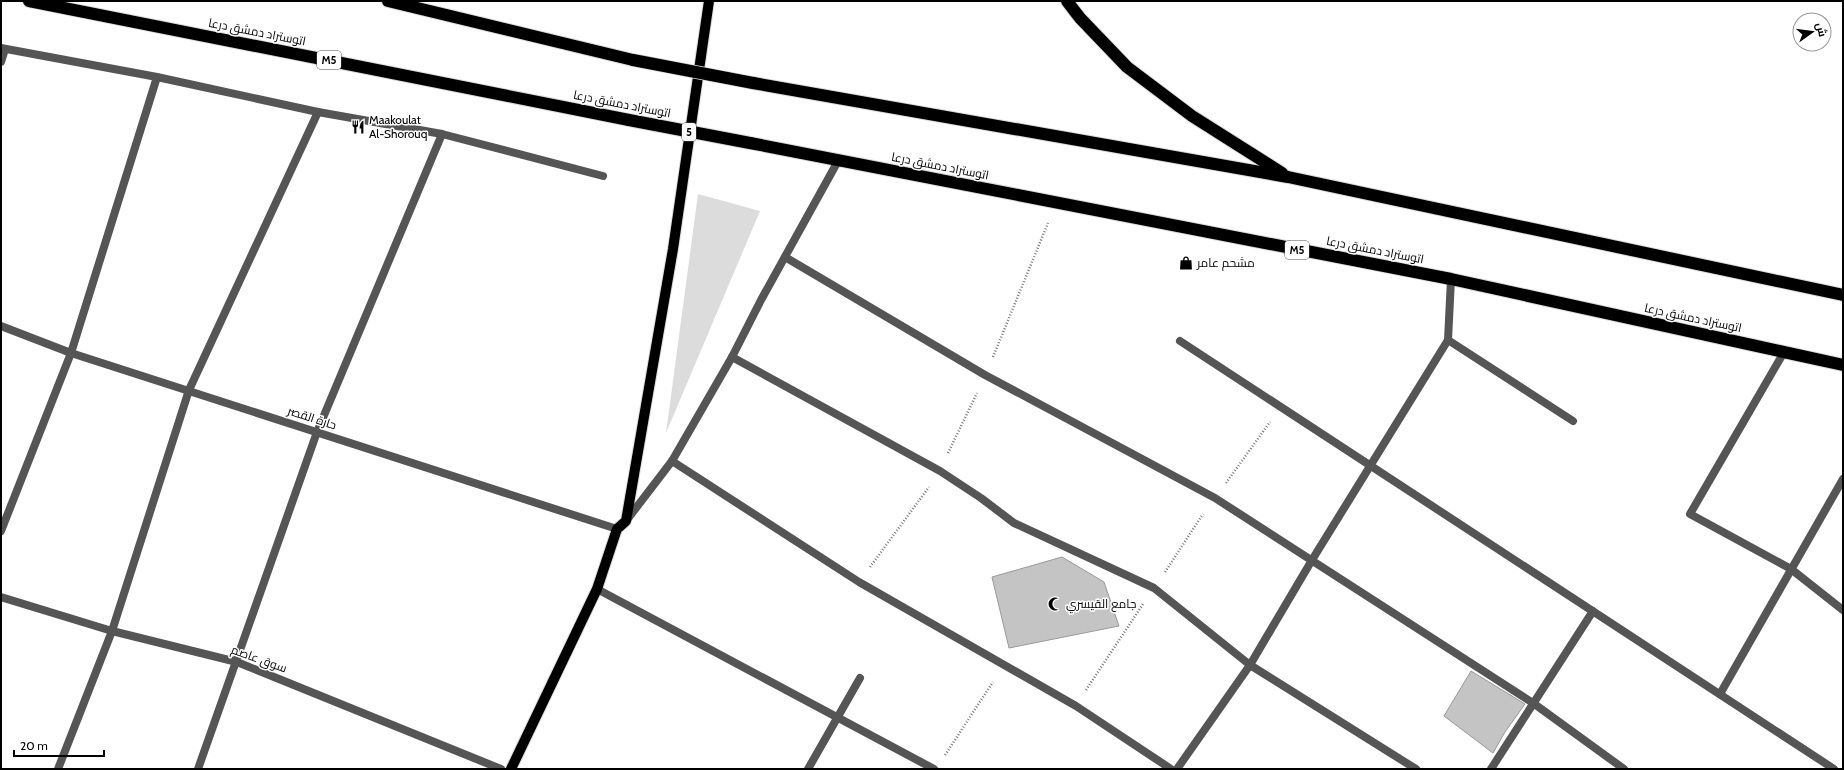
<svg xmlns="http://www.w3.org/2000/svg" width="1844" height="770" font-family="Cabin,Cairo,sans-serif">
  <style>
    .green { fill: #dcdcdc }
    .building { fill: #c4c4c4; stroke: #999 }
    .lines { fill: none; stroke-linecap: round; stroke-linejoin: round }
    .primary-casing { stroke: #dbdbdb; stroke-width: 12 }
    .highway-casing { stroke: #dbdbdb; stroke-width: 14 }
    .path { stroke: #777; stroke-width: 2.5; stroke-dasharray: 1 2; stroke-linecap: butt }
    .lane { stroke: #555; stroke-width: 8 }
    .street { stroke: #555; stroke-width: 8 }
    .primary { stroke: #000; stroke-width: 10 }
    .highway { stroke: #000; stroke-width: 12 }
    .highway-bridge-casing { stroke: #dbdbdb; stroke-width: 14; stroke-linecap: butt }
    .highway-bridge { stroke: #000; stroke-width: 12 }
    .labels { text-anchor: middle; stroke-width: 3; stroke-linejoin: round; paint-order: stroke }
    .shield { fill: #fff; stroke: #4c4c4c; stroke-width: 1 }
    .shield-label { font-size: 11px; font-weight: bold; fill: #000 }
    .street-label { font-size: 12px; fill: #000; stroke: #fff }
    .poi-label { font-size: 12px; fill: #000; stroke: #fff; text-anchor: start }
  </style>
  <rect width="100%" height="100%" fill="#fff"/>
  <!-- green -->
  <path class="green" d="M698 194 760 211 666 433Z"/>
  <!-- building -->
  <g class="building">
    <path d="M1062 557 1104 582 1119 626 1009 648 992 577Z"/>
    <path d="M1471 671 1525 704 1505 732 1493 753 1444 716Z"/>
  </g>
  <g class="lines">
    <!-- primary casing -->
    <g class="primary-casing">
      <path id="primary" d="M511 769 597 589 617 529 626 521 673 249 709 1"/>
    </g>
    <!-- highway casing -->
    <g class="highway-casing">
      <g id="highway">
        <path d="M29 1 629 120"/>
        <path d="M388 1 633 60"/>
        <path d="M1067 1 1080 18 1127 67 1192 116 1282 173"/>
        <path d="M753 83 1288 177 1843 295"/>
        <path d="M750 143 1451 279 1843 365"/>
      </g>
    </g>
    <!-- path -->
    <g class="path">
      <path d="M993 357 1048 223"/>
      <path d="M948 453 977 393"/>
      <path d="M1226 483 1270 422"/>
      <path d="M870 567 929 487"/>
      <path d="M1165 572 1203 514"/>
      <path d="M1086 690 1143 604"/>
      <path d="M945 755 993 682"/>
    </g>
    <!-- lane -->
    <path class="lane" d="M626 521 672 461 732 357 761 300 838 161"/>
    <!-- street -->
    <g class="street">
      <path d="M1 48 157 77 318 112 442 134 603 176"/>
      <path d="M1 62 5 49"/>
      <path d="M785 257 985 375 1215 498 1533 703 1624 769"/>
      <path d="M1 326 71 353 617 529"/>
      <path d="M1448 340 1451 279"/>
      <path d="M1180 341 1834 769"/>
      <path d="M1784 352 1690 514 1791 569 1843 610"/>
      <path d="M732 357 940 471 981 498 1014 523 1154 588 1250 665 1416 769"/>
      <path d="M672 461 859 582 1076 706 1171 769"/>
      <path d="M1 531 71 353 157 77"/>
      <path d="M597 589 934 769"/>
      <path d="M1 597 112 631 237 662 501 769"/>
      <path d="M1720 694 1843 479"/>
      <path d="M58 769 112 631 189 390 318 112"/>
      <path d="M198 769 317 432 442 134"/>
      <path d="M808 769 860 678"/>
      <path d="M1177 769 1250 665 1312 560 1448 340 1573 421"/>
      <path d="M1491 769 1593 611"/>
    </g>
    <!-- primary -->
    <use href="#primary" class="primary"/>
    <!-- highway -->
    <use href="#highway" class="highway"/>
    <!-- highway-bridge casing -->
    <g class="highway-bridge-casing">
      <g id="highway-bridge">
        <path d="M633 60 753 83"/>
        <path d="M629 120 750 143"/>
      </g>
    </g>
    <!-- highway-bridge -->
    <use href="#highway-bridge" class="highway-bridge"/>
  </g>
  <!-- icons -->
  <defs>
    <g id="restaurant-bare" transform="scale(1.08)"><path d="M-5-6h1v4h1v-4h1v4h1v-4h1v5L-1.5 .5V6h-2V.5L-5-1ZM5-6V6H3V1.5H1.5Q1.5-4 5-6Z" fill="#000" stroke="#fff" stroke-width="2.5" paint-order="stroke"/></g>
    <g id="shop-bare" transform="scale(1.08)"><path d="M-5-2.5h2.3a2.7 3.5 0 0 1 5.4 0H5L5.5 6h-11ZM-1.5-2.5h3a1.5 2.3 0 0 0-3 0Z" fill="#000" stroke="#fff" stroke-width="2.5" paint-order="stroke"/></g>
    <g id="mosque-bare" transform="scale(1.08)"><path d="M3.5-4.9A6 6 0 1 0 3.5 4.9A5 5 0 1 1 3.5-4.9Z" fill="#000" stroke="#fff" stroke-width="2.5" paint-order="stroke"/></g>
  </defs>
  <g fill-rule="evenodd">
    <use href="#restaurant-bare" x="358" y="127"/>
    <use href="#shop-bare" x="1186" y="263"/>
    <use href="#mosque-bare" x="1055" y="604"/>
  </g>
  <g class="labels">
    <!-- shield labels -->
    <g class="shield">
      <rect x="317" y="51" width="24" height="18" rx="3"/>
      <rect x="682" y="123" width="14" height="18" rx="3"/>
      <rect x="1285" y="241" width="24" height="18" rx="3"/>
    </g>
    <g class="shield-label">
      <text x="329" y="64">M5</text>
      <text x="689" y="136">5</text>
      <text x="1297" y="254">M5</text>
    </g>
    <!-- street labels -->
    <g class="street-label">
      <text transform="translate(257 32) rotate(11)" y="4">اتوستراد دمشق درعا</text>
      <text transform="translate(622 104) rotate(11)" y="4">اتوستراد دمشق درعا</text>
      <text transform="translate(940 166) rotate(11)" y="4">اتوستراد دمشق درعا</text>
      <text transform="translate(1375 250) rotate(11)" y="4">اتوستراد دمشق درعا</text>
      <text transform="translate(1693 318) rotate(12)" y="4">اتوستراد دمشق درعا</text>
      <text transform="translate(312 418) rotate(18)" y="4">حارة القصر</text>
      <text transform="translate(259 659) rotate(20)" y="4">سوق عاصم</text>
    </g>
    <!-- poi labels -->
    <g class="poi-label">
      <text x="369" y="124">Maakoulat<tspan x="369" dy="14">Al-Shorouq</tspan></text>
      <text x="1197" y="267">مشحم عامر</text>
      <text x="1066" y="608">جامع القيسري</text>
    </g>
  </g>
  <!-- border -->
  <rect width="1844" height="770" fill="none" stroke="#000000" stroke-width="4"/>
  <!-- north arrow -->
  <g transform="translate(1812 32) rotate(76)"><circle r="19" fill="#ffffff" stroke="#999999"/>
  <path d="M0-3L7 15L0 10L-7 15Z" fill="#000000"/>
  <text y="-6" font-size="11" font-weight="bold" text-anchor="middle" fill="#000000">ش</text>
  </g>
  <!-- scale -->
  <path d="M14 750v6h90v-6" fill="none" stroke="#000000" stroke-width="2"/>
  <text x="20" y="750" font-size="12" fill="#000000" stroke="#ffffff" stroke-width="3" paint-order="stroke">20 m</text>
</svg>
